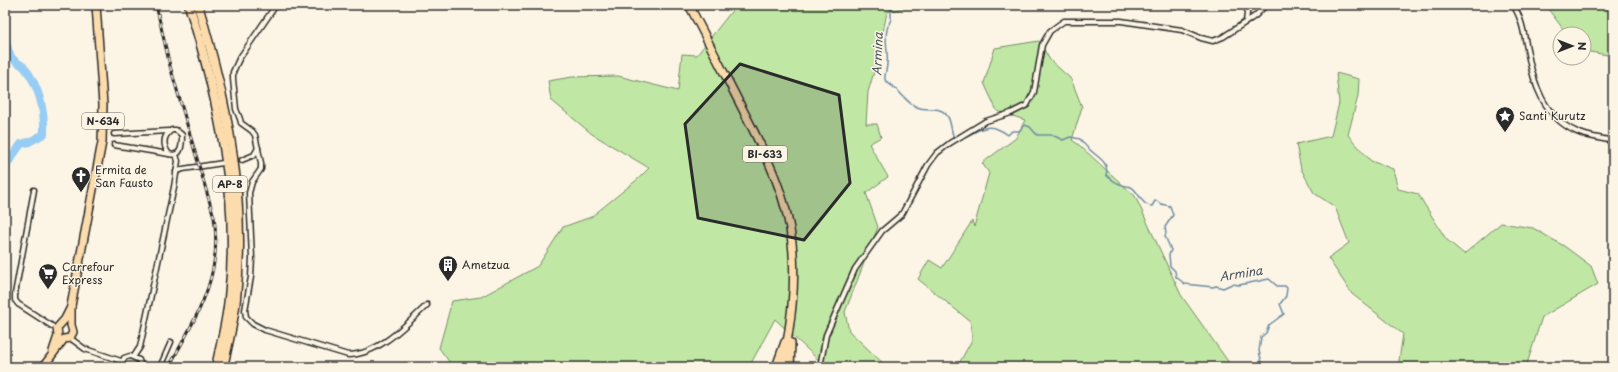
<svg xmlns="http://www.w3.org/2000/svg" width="1618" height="372" font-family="'Playpen Sans',sans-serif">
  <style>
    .green { fill: #c0e8a4; stroke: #768a68 }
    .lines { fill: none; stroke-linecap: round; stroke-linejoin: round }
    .stream { stroke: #6c8ca4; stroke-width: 1.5 }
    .river { stroke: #97ccf5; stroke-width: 8 }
    .minor-casing { stroke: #2b2b2b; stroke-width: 7 }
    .primary-casing { stroke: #2b2b2b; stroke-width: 10 }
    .trunk-casing { stroke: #2b2b2b; stroke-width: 10 }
    .motorway-casing { stroke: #2b2b2b; stroke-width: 11 }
    .minor { stroke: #fcf5e5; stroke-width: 4 }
    .primary { stroke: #fcdcac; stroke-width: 7 }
    .trunk { stroke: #fcdcac; stroke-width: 7 }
    .motorway { stroke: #fcdcac; stroke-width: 8 }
    .rail-casing { stroke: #2b2b2b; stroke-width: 3 }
    .rail { stroke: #fcf5e5; stroke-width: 1.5; stroke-dasharray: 4.5; stroke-linecap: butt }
    .marked { fill: #2b2b2b; fill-opacity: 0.2; stroke: #2b2b2b; stroke-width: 3; stroke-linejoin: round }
    .labels { text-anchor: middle; stroke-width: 3; stroke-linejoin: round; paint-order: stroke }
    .shield { fill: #fcf5e5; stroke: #6a6863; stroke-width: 1 }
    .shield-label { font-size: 10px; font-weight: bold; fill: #2b2b2b }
    .poi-label { font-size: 11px; fill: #2b2b2b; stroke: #fcf5e5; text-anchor: start }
    .water-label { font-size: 12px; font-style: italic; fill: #46535e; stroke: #fcf5e5 }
  </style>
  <rect width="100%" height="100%" fill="#fcf5e5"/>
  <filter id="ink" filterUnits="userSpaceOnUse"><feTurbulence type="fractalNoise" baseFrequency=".025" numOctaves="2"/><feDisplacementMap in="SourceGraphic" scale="8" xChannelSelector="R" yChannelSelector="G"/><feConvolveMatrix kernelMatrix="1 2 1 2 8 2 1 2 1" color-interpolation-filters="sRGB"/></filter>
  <g filter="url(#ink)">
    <!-- green -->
    <g class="green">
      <path d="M733 5H916L887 12 882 37 878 46 877 62 868 92 866 124H877L881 137 869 144 888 177 866 193 878 227 845 312 849 331 887 367H826L775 319 749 367H453L439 348 452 301 481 297 538 266 563 227 591 217 638 179 649 168 592 134 551 100 548 81 572 77 618 76 678 91 682 54 697 55 734 8Z"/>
      <path d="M1545 5H1613V56L1590 52 1584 47V34H1567Z"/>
      <path d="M1039 41 1050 60 1071 79 1082 107 1072 140 1079 145 1135 196 1181 295 1232 367H957L972 340 971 322 918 279 929 260 942 268 972 221 974 227 989 173 982 163 1016 138 1025 120 997 111 984 83 995 48Z"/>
      <path d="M1336 73 1359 79 1358 96 1348 135 1371 161 1393 169 1398 189 1418 194 1446 239 1464 254 1501 223 1533 228 1564 246 1591 266 1598 284 1542 317 1526 367H1398L1403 334 1352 294 1328 258 1349 243 1335 207 1314 193 1301 169 1296 144 1331 136 1339 103Z"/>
    </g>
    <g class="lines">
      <!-- stream -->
      <g class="stream">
        <path d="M969 5H976"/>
        <path d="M997 5H1001"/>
        <path d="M891 7 956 6 965 8 969 5"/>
        <path d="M889 24 891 19V5"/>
        <path d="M888 26C883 39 889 51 887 64 887 70 884 74 885 80 889 84 897 89 901 94 906 99 909 104 917 107 928 112 940 104 948 117 951 122 951 131 954 138"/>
        <path d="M959 139C980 132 986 119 1008 135L1012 131H1019L1025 125 1030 127 1037 135H1052L1063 140 1070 137 1080 139C1083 142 1085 146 1089 149 1097 157 1110 162 1106 175 1110 179 1117 183 1122 185 1125 186 1128 186 1131 187 1140 192 1141 206 1152 206L1155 201H1157L1161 204 1170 206 1173 215 1165 227 1166 233 1165 236 1171 250 1169 255 1170 266 1175 271 1176 277 1185 284 1213 287 1216 286 1223 288 1232 284 1239 285 1269 279 1277 286H1285L1287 288 1286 296 1280 304 1284 314 1269 325 1266 333 1261 337 1259 351 1263 367"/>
      </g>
      <!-- river -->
      <path class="river" d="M5 37C7 45 8 55 14 60 17 63 21 64 24 67 39 85 45 111 44 134L29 142 21 144 5 167"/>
      <!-- minor casing -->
      <g class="minor-casing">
        <g id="minor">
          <path d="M276 5 239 59 233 72V79L236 109 240 119 241 123 252 131 255 135 261 163V169L252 182 249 193 252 258 251 277 245 310 246 317 253 324 265 330 348 355C378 355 406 325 427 305"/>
          <path d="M1513 5C1522 18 1524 34 1527 49 1533 82 1543 117 1577 132 1588 137 1601 138 1613 141"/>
          <path d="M1246 22 1248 5"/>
          <path d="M172 130H176L182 135C182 144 182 158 169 154 163 146 162 136 172 130Z"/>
          <path d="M114 134 169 131"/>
          <path d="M114 145 169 154"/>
          <path d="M242 160 254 155 258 148"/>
          <path d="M176 172 183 169 223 163"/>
          <path d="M34 190 15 294V300L18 304 52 326"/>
          <path d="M70 338 85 349 121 361"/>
          <path d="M134 356 140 347 174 187 178 161 176 155"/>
          <path d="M120 367 124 358 130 356 139 360 141 367"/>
          <path d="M160 367 171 342"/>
          <path d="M820 367 826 335 855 269 882 231 902 214 928 165 937 153 950 143 986 121 1011 113 1027 105 1034 92 1042 45 1050 31 1064 21H1121L1182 30 1201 38 1213 41 1223 37 1255 16 1266 5"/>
        </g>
      </g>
      <!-- primary casing -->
      <g class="primary-casing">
        <g id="primary">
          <path d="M689 5C707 39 724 73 742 108 764 151 787 194 792 243 797 285 790 326 783 367"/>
          <path d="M776 367 785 342"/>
          <path d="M790 367 791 343"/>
        </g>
      </g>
      <!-- trunk casing -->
      <g class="trunk-casing">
        <g id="trunk">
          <path d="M53 351 58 336 57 328 65 319 71 307"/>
          <path d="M43 367 64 339 70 338 73 332 71 325V306L102 142 103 105 96 5"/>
        </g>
      </g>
      <!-- motorway casing -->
      <g class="motorway-casing">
        <g id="motorway">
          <path d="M189 5C219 101 240 197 229 298 227 321 221 344 216 367"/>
          <path d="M198 5C227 102 247 197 236 298 234 321 228 344 223 367"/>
        </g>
      </g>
      <!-- minor -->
      <use href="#minor" class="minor"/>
      <!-- primary -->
      <use href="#primary" class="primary"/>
      <!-- trunk -->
      <use href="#trunk" class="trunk"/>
      <!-- motorway -->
      <use href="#motorway" class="motorway"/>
      <!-- rail casing -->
      <g class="rail-casing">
        <path id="rail" d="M156 5 170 66 214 217C223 278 196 316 169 367"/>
      </g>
      <!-- rail -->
      <use href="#rail" class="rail"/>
    </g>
  </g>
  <!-- marked area -->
  <path class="marked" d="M740 64 839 95 850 183 804 240 698 218 685 124Z"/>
  <!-- icons -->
  <defs>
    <g id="sight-pin" transform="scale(1)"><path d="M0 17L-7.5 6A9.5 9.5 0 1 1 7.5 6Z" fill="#2b2b2b" stroke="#fcf5e5"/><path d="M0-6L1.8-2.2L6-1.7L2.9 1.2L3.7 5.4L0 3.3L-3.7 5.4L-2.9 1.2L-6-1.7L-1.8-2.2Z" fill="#fff"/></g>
    <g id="church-pin" transform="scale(1)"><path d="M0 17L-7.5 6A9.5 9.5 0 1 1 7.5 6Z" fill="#2b2b2b" stroke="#fcf5e5"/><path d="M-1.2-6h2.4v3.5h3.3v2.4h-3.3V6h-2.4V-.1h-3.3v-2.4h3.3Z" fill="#fff"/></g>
    <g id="building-pin" transform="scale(1)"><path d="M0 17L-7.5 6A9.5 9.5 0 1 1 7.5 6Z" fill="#2b2b2b" stroke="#fcf5e5"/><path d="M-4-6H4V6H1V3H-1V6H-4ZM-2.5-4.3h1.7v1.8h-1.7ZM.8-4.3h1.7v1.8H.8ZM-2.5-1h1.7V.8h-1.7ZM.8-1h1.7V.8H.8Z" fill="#fff"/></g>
    <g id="supermarket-pin" transform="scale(1)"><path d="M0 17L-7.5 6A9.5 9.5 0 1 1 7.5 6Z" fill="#2b2b2b" stroke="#fcf5e5"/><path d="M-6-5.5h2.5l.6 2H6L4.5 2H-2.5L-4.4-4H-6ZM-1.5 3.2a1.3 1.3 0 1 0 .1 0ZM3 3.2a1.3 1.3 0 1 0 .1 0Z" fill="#fff"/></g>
  </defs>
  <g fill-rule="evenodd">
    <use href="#sight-pin" x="1505" y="116"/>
    <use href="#church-pin" x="81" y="176"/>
    <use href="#building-pin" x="448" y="265"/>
    <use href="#supermarket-pin" x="48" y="273"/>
  </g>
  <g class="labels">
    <!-- shield labels -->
    <g class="shield">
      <rect x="82" y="113" width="42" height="16" rx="3"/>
      <rect x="743" y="146" width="44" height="16" rx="3"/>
      <rect x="213" y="176" width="34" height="16" rx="3"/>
    </g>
    <g class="shield-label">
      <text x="103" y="125">N-634</text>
      <text x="765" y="158">BI-633</text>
      <text x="230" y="188">AP-8</text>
    </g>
    <!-- poi labels -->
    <g class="poi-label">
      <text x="1519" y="120">Santi Kurutz</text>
      <text x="95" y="174">Ermita de<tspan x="95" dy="13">San Fausto</tspan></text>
      <text x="462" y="269">Ametzua</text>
      <text x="62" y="271">Carrefour<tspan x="62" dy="13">Express</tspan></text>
    </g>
    <!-- water labels -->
    <g class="water-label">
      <text transform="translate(878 54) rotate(-88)" y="4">Armina</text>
      <text transform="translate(1241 274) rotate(-9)" y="4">Armina</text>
    </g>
  </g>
  <!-- margin -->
  <rect width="1618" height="372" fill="none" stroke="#fcf5e5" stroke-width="20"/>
  <rect x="10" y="10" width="1598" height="352" fill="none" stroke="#2b2b2b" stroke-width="1.5" filter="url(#ink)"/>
  <!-- north arrow -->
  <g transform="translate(1572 46) rotate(90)"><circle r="19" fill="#fcf5e5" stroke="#a8a49b"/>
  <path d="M0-3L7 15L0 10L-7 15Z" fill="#2b2b2b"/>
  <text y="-6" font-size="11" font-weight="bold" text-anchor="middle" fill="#2b2b2b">N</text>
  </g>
</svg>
